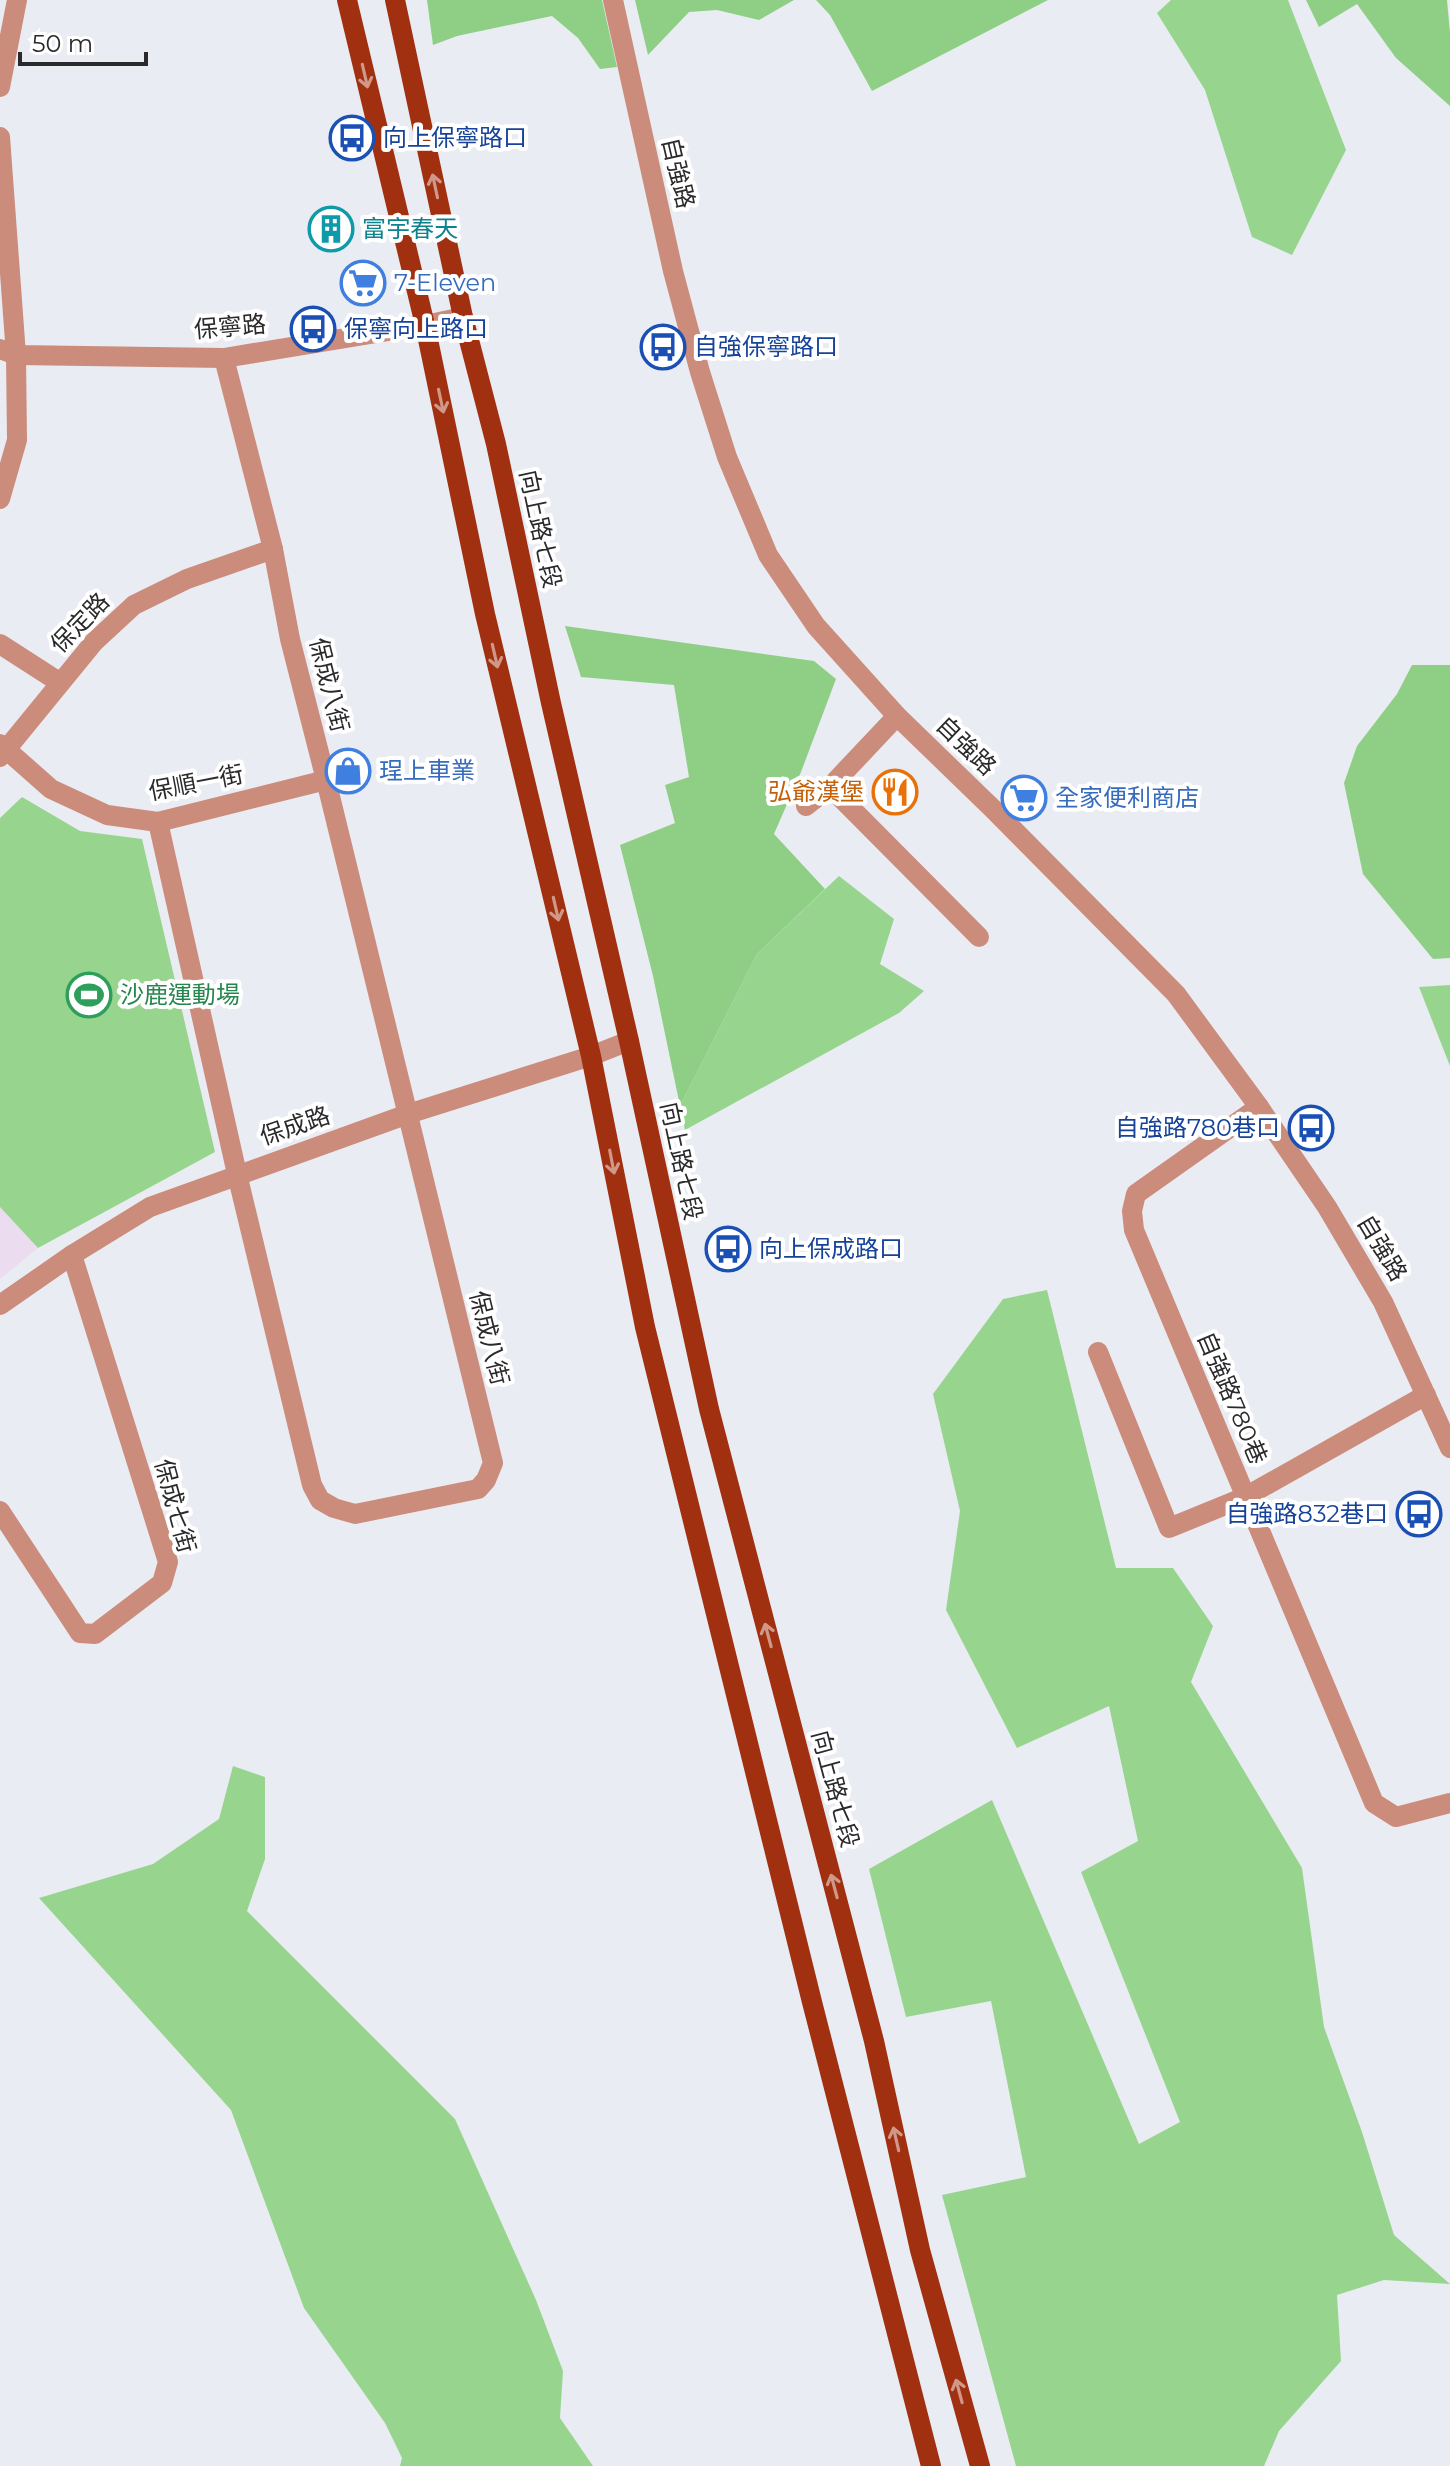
<svg xmlns="http://www.w3.org/2000/svg" width="1450" height="2466" font-family="Montserrat,'Noto Sans TC',sans-serif">
  <style>
    .education { fill: #ecdcef }
    .green { fill: #97d58f }
    .forest { fill: #8ecf85 }
    .lines { fill: none; stroke-linecap: round; stroke-linejoin: round }
    .minor { stroke: #cb8c7b; stroke-width: 20 }
    .major { stroke: #a13011; stroke-width: 20 }
    .oneway { stroke: #d09888 }
    .labels { text-anchor: middle; stroke-width: 8; stroke-linejoin: round; paint-order: stroke }
    .transit-label { font-size: 24px; fill: #164399; stroke: #fff; text-anchor: start }
    .street-label { font-size: 24px; fill: #2a2a2d; stroke: #fff }
    .culture-label { font-size: 24px; fill: #0d838f; stroke: #fff; text-anchor: start }
    .shop-label { font-size: 24px; fill: #366cbe; stroke: #fff; text-anchor: start }
    .food-label { font-size: 24px; fill: #c56008; stroke: #fff; text-anchor: end }
    .leisure-label { font-size: 24px; fill: #27864d; stroke: #fff; text-anchor: start }
  </style>
  <rect width="100%" height="100%" fill="#eaecf3"/>
  <!-- education -->
  <path class="education" d="M0 1207 38 1248 0 1279Z"/>
  <!-- green -->
  <g class="green">
    <path d="M1171 0H1288L1346 150 1292 255 1252 237 1205 90 1157 13Z"/>
    <path d="M22 797 80 831 142 839 215 1152 38 1248 0 1207V818Z"/>
    <path d="M839 876 894 919 880 964 924 991 899 1013 685 1130 680 1106 757 954Z"/>
    <path d="M1450 985V1066L1419 987Z"/>
    <path d="M1047 1290 1116 1568H1173L1213 1626 1191 1682 1302 1868 1324 2027 1362 2132 1394 2235 1450 2284 1384 2280 1337 2295 1341 2361 1279 2431 1264 2466H1016L942 2195 1026 2177 991 2001 906 2017 869 1869 992 1800 1139 2144 1180 2122 1081 1872 1138 1841 1109 1706 1017 1748 946 1610 960 1511 933 1394 1003 1299Z"/>
    <path d="M233 1766 265 1777V1859L247 1911 455 2119 536 2300 563 2371 560 2418 593 2466H400L402 2458 385 2423 304 2308 231 2110 39 1898 153 1864 219 1819Z"/>
  </g>
  <!-- forest -->
  <g class="forest">
    <path d="M427 0H602L617 67 600 69 578 38 552 16 457 36 433 45Z"/>
    <path d="M635 0H794L759 20 717 10 689 12 648 55Z"/>
    <path d="M816 0H1048L872 91 830 15Z"/>
    <path d="M1306 0H1447L1450 33V106L1396 58 1357 4 1319 27Z"/>
    <path d="M565 626 814 661 836 679 801 772 774 834 825 889 757 954 680 1106 653 976 620 845 675 823 665 785 689 777 674 685 581 677Z"/>
    <path d="M1412 665H1450V958L1433 959 1363 874 1344 783 1357 746 1397 694Z"/>
  </g>
  <g class="lines">
    <!-- minor -->
    <g class="minor">
      <path d="M613 0 673 271 700 372 727 457 768 555 816 626 897 716 992 808 1176 994 1259 1107 1327 1207 1383 1302 1450 1448"/>
      <path d="M0 87 17 0"/>
      <path d="M0 137 16 355 17 440 0 499"/>
      <path d="M0 349 16 355 224 358 425 325 463 317"/>
      <path d="M0 644 59 682"/>
      <path d="M0 744 51 789 107 815 158 822 326 780"/>
      <path d="M0 757 94 642 134 605 187 579 273 549"/>
      <path d="M830 787 979 937"/>
      <path d="M806 806 830 787 897 716"/>
      <path d="M158 822 237 1174 312 1485 320 1500 334 1508 355 1514 478 1489 486 1480 493 1463 326 780 290 639 273 549 224 358"/>
      <path d="M1259 1107 1136 1194 1132 1211 1134 1230 1374 1803 1396 1817 1450 1803"/>
      <path d="M0 1305 72 1255 150 1207 408 1114 591 1056 629 1041"/>
      <path d="M1098 1352 1169 1528 1245 1497 1426 1395"/>
      <path d="M0 1511 80 1633 95 1634 162 1583 168 1562 72 1255"/>
    </g>
    <!-- major -->
    <g class="major">
      <path d="M347 0 425 325 485 614 591 1056 645 1327 812 2002 931 2466"/>
      <path d="M395 0 463 317 496 444 551 703 629 1041 709 1409 874 2041 920 2250 980 2466"/>
    </g>
  </g>
  <!-- one-way arrows -->
  <defs><path id="oneway-shaft" d="M-6 0H5M1.5-3L5.5 0L1.5 3" fill="none" stroke-width="1.6" stroke-linecap="round" stroke-linejoin="round" transform="scale(2)"/></defs>
  <g class="oneway">
    <use href="#oneway-shaft" transform="translate(365 76) rotate(77)"/>
    <use href="#oneway-shaft" transform="translate(435 186) rotate(-102)"/>
    <use href="#oneway-shaft" transform="translate(441 401) rotate(78)"/>
    <use href="#oneway-shaft" transform="translate(495 656) rotate(77)"/>
    <use href="#oneway-shaft" transform="translate(556 909) rotate(77)"/>
    <use href="#oneway-shaft" transform="translate(612 1162) rotate(79)"/>
    <use href="#oneway-shaft" transform="translate(768 1635) rotate(-105)"/>
    <use href="#oneway-shaft" transform="translate(834 1886) rotate(-105)"/>
    <use href="#oneway-shaft" transform="translate(896 2139) rotate(-103)"/>
    <use href="#oneway-shaft" transform="translate(959 2391) rotate(-105)"/>
  </g>
  <!-- icons -->
  <defs>
    <g id="bus-ring" transform="scale(2.3)"><circle r="9.5" fill="#fff" stroke="#1a4fb4" stroke-width="1.5"/><path d="M-5-6H5V4H4V6H2V4H-2V6H-4V4H-5ZM-3.5-4V0h7V-4ZM-3.5 1.2v1.5H-2V1.2ZM2 1.2v1.5H3.5V1.2Z" fill="#1a4fb4"/></g>
    <g id="building-ring" transform="scale(2.3)"><circle r="9.5" fill="#fff" stroke="#0f9aa8" stroke-width="1.5"/><path d="M-4-6H4V6H1V3H-1V6H-4ZM-2.5-4.3h1.7v1.8h-1.7ZM.8-4.3h1.7v1.8H.8ZM-2.5-1h1.7V.8h-1.7ZM.8-1h1.7V.8H.8Z" fill="#0f9aa8"/></g>
    <g id="supermarket-ring" transform="scale(2.3)"><circle r="9.5" fill="#fff" stroke="#3f7fe0" stroke-width="1.5"/><path d="M-6-5.5h2.5l.6 2H6L4.5 2H-2.5L-4.4-4H-6ZM-1.5 3.2a1.3 1.3 0 1 0 .1 0ZM3 3.2a1.3 1.3 0 1 0 .1 0Z" fill="#3f7fe0"/></g>
    <g id="shop-ring" transform="scale(2.3)"><circle r="9.5" fill="#fff" stroke="#3f7fe0" stroke-width="1.5"/><path d="M-5-2.5h2.3a2.7 3.5 0 0 1 5.4 0H5L5.5 6h-11ZM-1.5-2.5h3a1.5 2.3 0 0 0-3 0Z" fill="#3f7fe0"/></g>
    <g id="restaurant-ring" transform="scale(2.3)"><circle r="9.5" fill="#fff" stroke="#e8710a" stroke-width="1.5"/><path d="M-5-6h1v4h1v-4h1v4h1v-4h1v5L-1.5 .5V6h-2V.5L-5-1ZM5-6V6H3V1.5H1.5Q1.5-4 5-6Z" fill="#e8710a"/></g>
    <g id="stadium-ring" transform="scale(2.3)"><circle r="9.5" fill="#fff" stroke="#2e9e5b" stroke-width="1.5"/><path d="M0-5a6.5 5 0 1 0 0 10a6.5 5 0 1 0 0-10ZM-3.5-1.8h7v3.6h-7Z" fill="#2e9e5b"/></g>
  </defs>
  <g fill-rule="evenodd">
    <use href="#bus-ring" x="352" y="138"/>
    <use href="#building-ring" x="331" y="229"/>
    <use href="#supermarket-ring" x="363" y="283"/>
    <use href="#bus-ring" x="313" y="329"/>
    <use href="#bus-ring" x="663" y="347"/>
    <use href="#shop-ring" x="348" y="771"/>
    <use href="#restaurant-ring" x="895" y="792"/>
    <use href="#supermarket-ring" x="1024" y="798"/>
    <use href="#stadium-ring" x="89" y="995"/>
    <use href="#bus-ring" x="1311" y="1128"/>
    <use href="#bus-ring" x="728" y="1249"/>
    <use href="#bus-ring" x="1419" y="1514"/>
  </g>
  <g class="labels">
    <!-- transit labels -->
    <g class="transit-label">
      <text x="383" y="146">向上保寧路口</text>
      <text x="344" y="337">保寧向上路口</text>
      <text x="694" y="355">自強保寧路口</text>
      <text x="1280" y="1136" text-anchor="end">自強路780巷口</text>
      <text x="759" y="1257">向上保成路口</text>
      <text x="1388" y="1522" text-anchor="end">自強路832巷口</text>
    </g>
    <!-- street labels -->
    <g class="street-label">
      <text transform="translate(678 173) rotate(77)" y="8">自強路</text>
      <text transform="translate(230 327) rotate(-5)" y="8">保寧路</text>
      <text transform="translate(540 529) rotate(78)" y="8">向上路七段</text>
      <text transform="translate(80 623) rotate(-46)" y="8">保定路</text>
      <text transform="translate(329 685) rotate(76)" y="8">保成八街</text>
      <text transform="translate(966 746) rotate(44)" y="8">自強路</text>
      <text transform="translate(196 783) rotate(-11)" y="8">保順一街</text>
      <text transform="translate(295 1126) rotate(-19)" y="8">保成路</text>
      <text transform="translate(681 1161) rotate(78)" y="8">向上路七段</text>
      <text transform="translate(1382 1248) rotate(59)" y="8">自強路</text>
      <text transform="translate(489 1338) rotate(76)" y="8">保成八街</text>
      <text transform="translate(1232 1398) rotate(67)" y="8">自強路780巷</text>
      <text transform="translate(175 1506) rotate(75)" y="8">保成七街</text>
      <text transform="translate(835 1789) rotate(75)" y="8">向上路七段</text>
    </g>
    <!-- culture labels -->
    <g class="culture-label">
      <text x="362" y="237">富宇春天</text>
    </g>
    <!-- shop labels -->
    <g class="shop-label">
      <text x="394" y="291">7-Eleven</text>
      <text x="379" y="779">珵上車業</text>
      <text x="1055" y="806">全家便利商店</text>
    </g>
    <!-- food labels -->
    <g class="food-label">
      <text x="864" y="800">弘爺漢堡</text>
    </g>
    <!-- leisure labels -->
    <g class="leisure-label">
      <text x="120" y="1003">沙鹿運動場</text>
    </g>
  </g>
  <!-- scale -->
  <path d="M20 52v12h126v-12" fill="none" stroke="#2a2a2d" stroke-width="4"/>
  <text x="32" y="52" font-size="24" fill="#2a2a2d" stroke="#ffffff" stroke-width="6" paint-order="stroke">50 m</text>
</svg>
